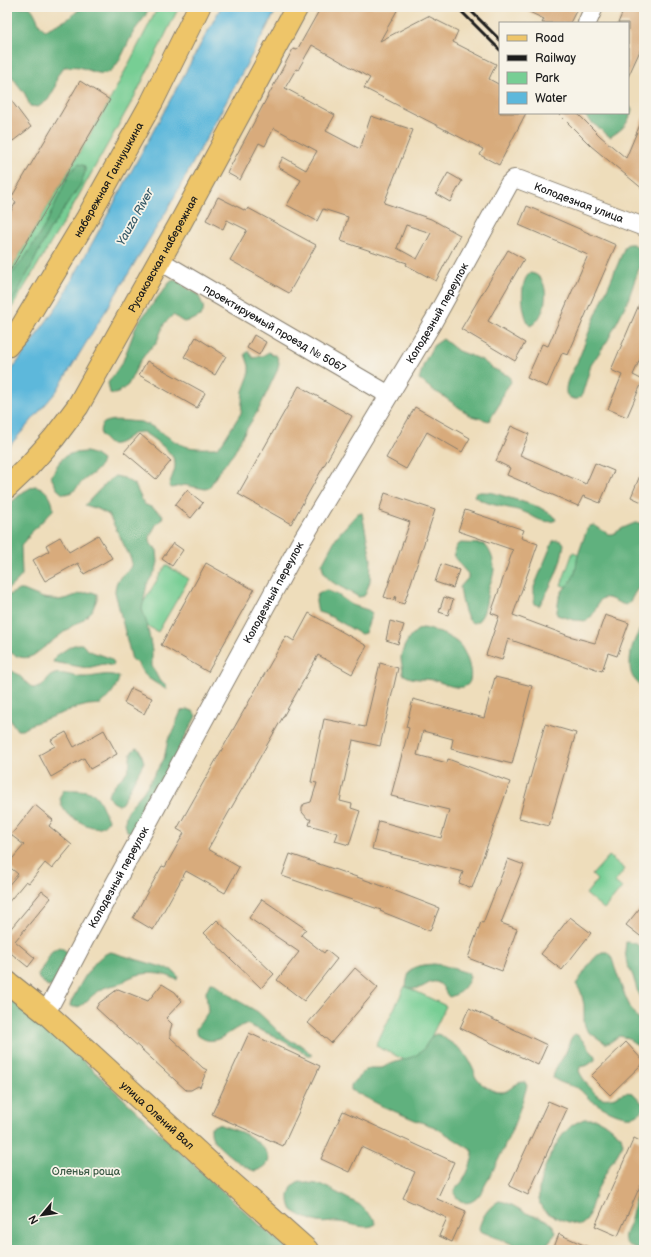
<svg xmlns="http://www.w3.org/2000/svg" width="651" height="1257" font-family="'Balsamiq Sans',sans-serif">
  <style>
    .green { fill: #77ce94; stroke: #4a7558 }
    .forest { fill: #61b17e; stroke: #3e664d }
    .water { fill: #5db8db; stroke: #3c6a7c }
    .building { fill: #d8ab7b; fill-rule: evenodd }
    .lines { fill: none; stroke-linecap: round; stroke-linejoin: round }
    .minor-casing { stroke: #857c6c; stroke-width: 20 }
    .major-casing { stroke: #857c6c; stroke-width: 24 }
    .minor { stroke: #fff; stroke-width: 18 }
    .major { stroke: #eec569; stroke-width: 22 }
    .rail { stroke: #1c1c1c; stroke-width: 3 }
    .labels { text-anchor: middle; stroke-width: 3.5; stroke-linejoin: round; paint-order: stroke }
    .street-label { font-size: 11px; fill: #1c1c1c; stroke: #f7f3e8 }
    .park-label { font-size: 11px; fill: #3c5a46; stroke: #f7f3e8 }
    .water-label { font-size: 12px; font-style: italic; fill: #365a68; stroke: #f7f3e8 }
  </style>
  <rect width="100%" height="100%" fill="#f7f3e8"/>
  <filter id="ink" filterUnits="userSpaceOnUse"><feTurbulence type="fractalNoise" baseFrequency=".025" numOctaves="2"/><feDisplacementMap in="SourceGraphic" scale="8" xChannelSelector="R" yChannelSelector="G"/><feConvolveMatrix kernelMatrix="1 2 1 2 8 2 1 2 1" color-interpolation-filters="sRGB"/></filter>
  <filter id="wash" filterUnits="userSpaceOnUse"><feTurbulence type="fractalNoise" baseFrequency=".012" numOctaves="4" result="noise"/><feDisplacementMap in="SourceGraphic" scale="16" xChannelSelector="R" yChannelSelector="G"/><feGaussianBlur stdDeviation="0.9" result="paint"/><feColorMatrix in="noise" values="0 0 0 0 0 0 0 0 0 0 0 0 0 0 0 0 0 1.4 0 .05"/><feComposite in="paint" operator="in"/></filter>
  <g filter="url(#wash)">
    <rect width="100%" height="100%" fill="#edb"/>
    <!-- green -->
    <g class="green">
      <path d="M158 7H179L136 94 70 211 7 316V276L110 100Z"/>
      <path d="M573 552 600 562 589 595 561 585Z"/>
      <path d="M166 565 189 579 158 632 134 618Z"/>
      <path d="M609 856 625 869 615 882 622 888 604 909 586 894 597 880 592 875Z"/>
      <path d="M405 986 446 1006 417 1066 376 1046Z"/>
    </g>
    <!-- forest -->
    <g class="forest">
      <path d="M7 7H30C37 14 37 24 45 30L68 19 82 7H148C147 18 138 24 133 33 127 43 118 71 106 73 98 75 87 69 79 67 74 66 69 67 64 67L57 76 55 88 48 100 38 107 30 106 25 94 7 70Z"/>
      <path d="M628 106 632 109C629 124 622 130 610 137L591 122 582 113H628Z"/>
      <path d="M79 164 85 166V172L81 184 49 231 29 271 7 312V280L26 256 46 224 70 172Z"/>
      <path d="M628 244H633L644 251V258L638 271 628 300 608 340 591 365 582 395C580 397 578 400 575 399 571 399 566 396 566 392 565 380 575 368 579 358 585 344 589 330 595 317 605 293 616 270 625 246Z"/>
      <path d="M530 273C553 275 548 318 530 326 522 315 518 282 530 273Z"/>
      <path d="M173 280 181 282C185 289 190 289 196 293 198 295 200 298 201 301 209 316 196 319 184 322 179 320 177 317 173 315L164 324 156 344 149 349 139 363 128 385 118 393 114 394 110 393 108 383 123 361 137 324 169 283Z"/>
      <path d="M443 339 458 351 482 360 492 368 509 376 511 382 503 393 499 405 489 421 471 416 440 394 434 391 419 379 424 363 433 346Z"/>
      <path d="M248 351 253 358 262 356 269 352 272 355H276L278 359 279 363 277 371 259 409 243 435 234 453 218 473 209 488 205 489 184 485 172 488 169 486C170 480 175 472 175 465 176 453 152 438 143 432 129 431 123 447 109 444L101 436C96 417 117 420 129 421 134 422 140 421 144 423 159 428 170 441 185 446 194 449 206 448 216 448L222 443 241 413 243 391 249 375V366L245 354Z"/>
      <path d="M87 452 95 455 102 460C100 471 91 474 83 481 77 487 74 494 63 494L57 489 51 477C62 456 63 453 87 452Z"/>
      <path d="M115 476 124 478 135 485 144 504 153 508 163 515 162 519 156 525 150 536V540L151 544 157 550 158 562 156 570 147 584 142 609 147 624 152 650V666L159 680 166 686 167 690C160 685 150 681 144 674 139 669 140 662 132 660L115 592C115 588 116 583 118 580 123 572 134 570 131 559L109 515 98 509 85 505 108 481Z"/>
      <path d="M34 486C45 486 54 500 53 510L26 538 29 537 21 546 22 575 17 581 7 590V506L23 492Z"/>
      <path d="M476 492H485L494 493 539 507 554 516 556 520C552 522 549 522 544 521 536 520 531 514 524 512 507 506 490 507 474 496Z"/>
      <path d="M358 513H362L371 559 370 581 366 593 364 596 359 597C355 595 352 593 348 591 336 584 323 580 322 564L337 536Z"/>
      <path d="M635 523H644V584C634 589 634 598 627 605 618 605 605 591 599 602 595 609 594 616 586 621L574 620 557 615V611L559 598 563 590 571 581 575 573 578 555 587 529 590 526 594 525 608 534H613L623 528Z"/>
      <path d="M557 540 562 541 564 544C560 570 552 584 539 606L535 604 534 600V587L553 541Z"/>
      <path d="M461 543 483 544 486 546C491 552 494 561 494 569 494 575 491 581 489 587 486 597 487 611 479 620 466 634 461 594 460 587L468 578V574C461 565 449 557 457 545Z"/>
      <path d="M19 590H23L43 598 59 600 68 598 79 594 92 592 97 594V599L92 611 83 620 72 626 34 655C24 661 15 656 7 650V596Z"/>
      <path d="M326 590 338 595 352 605 368 610 372 613 365 633 361 634C347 627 334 616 318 612 317 604 314 602 318 594Z"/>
      <path d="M644 622V689C641 686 637 683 635 680 631 676 630 669 630 664 630 647 635 638 644 622Z"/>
      <path d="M423 628C433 629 452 637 459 644 466 651 479 684 463 687 453 689 442 682 433 680 422 678 412 681 403 674 403 668 401 662 401 658 402 647 412 630 423 628Z"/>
      <path d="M78 644H82C90 656 107 653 114 662L113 666 104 664 87 668 53 662 56 656 71 646Z"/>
      <path d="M7 669C20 673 23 681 33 688 48 689 43 677 55 674 62 672 75 677 82 677 96 678 106 671 119 677 118 687 108 698 101 704L88 705 76 708 32 724 22 730H17L7 715 8 705 7 699Z"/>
      <path d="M187 709 193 711 196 716 135 834 127 831 125 822 126 815 130 807 143 792 164 759 168 740 175 729 176 723 181 711Z"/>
      <path d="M136 748 140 750 144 762 122 803 119 805 111 801 108 795C109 792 111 789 113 787 117 780 126 776 129 767 131 760 128 753 136 748Z"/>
      <path d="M64 790C73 790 87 789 94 794 101 800 104 812 108 820 101 834 85 825 75 819 71 817 67 815 65 811 62 807 60 802 60 796Z"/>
      <path d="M626 942 635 943 644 950V1007L638 993 633 976 627 964 625 951Z"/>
      <path d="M59 947 63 949 67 952V956L53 986 49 987 39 979 38 975 52 951Z"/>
      <path d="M111 952 172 970 178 976 177 980C164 972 143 971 129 978 126 979 124 982 121 983 115 986 107 985 101 990 97 992 94 994 91 997 84 1003 80 1010 70 1006L71 1002C79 987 94 955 111 952Z"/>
      <path d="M602 952H607C613 956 613 964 616 971 622 988 630 1014 644 1025V1052C636 1045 630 1037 619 1036L609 1043H605L587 1031 584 1023V1005L581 992 576 984C584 974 591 958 602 952Z"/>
      <path d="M434 964 442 965 468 973 470 977C467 986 459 995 449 997 445 993 444 987 440 984 432 978 427 986 419 988 415 989 410 988 406 987 408 966 414 966 434 964Z"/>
      <path d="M210 983H214L235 999 258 1012 280 1033 291 1041 299 1044 306 1049 312 1055H308L274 1036 246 1024C227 1030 216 1051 196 1034V1029L208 1012 206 992Z"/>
      <path d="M7 996 43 1023 179 1151 263 1228 290 1250H7Z"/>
      <path d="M436 1034 441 1035C448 1042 458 1046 465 1054 468 1058 472 1065 474 1070 475 1074 474 1073 475 1076 479 1084 492 1092 501 1092 510 1093 514 1081 525 1082L527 1086C518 1118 504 1150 488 1180 484 1186 481 1196 474 1200 466 1206 458 1201 454 1193 455 1188 457 1187 461 1183 466 1178 474 1158 473 1151L435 1127 415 1120 382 1106 351 1090V1085L354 1081 366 1070 370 1068H382L390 1064 415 1056 422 1051 432 1036Z"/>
      <path d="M575 1034 579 1036 592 1052 595 1056V1060L588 1065 580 1067 579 1071C582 1078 595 1096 602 1098 606 1099 611 1098 615 1097 621 1094 625 1091 633 1093L644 1105C637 1130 601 1107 588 1098 585 1095 582 1091 579 1089 571 1085 561 1084 553 1078 555 1064 561 1063 566 1052 569 1045 569 1038 575 1034Z"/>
      <path d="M584 1119H597L608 1125 621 1136 623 1144 617 1155 610 1165 596 1192 587 1220 581 1225C572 1224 546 1215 542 1208 530 1190 554 1142 568 1129 572 1124 578 1122 584 1119Z"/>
      <path d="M218 1124C227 1128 238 1130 247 1135 262 1144 283 1163 255 1171 245 1169 218 1148 213 1139 211 1135 211 1132 211 1127Z"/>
      <path d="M644 1178V1250C637 1250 629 1248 625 1241 623 1235 628 1228 630 1223 634 1207 635 1192 644 1178Z"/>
      <path d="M300 1181 308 1183 317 1184 326 1187 360 1205 375 1220 376 1224C366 1231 351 1223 339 1222 332 1221 325 1224 318 1222 312 1221 296 1214 292 1210 289 1205 288 1197 290 1192 292 1186 294 1183 300 1181Z"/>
      <path d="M499 1201C511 1202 520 1211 531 1215 537 1217 544 1218 549 1222 553 1225 555 1228 556 1233L543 1249C531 1254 493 1236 480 1231L479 1228C482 1217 488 1207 499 1201Z"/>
    </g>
    <!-- water -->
    <path class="water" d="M221 7H278L166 212 56 392 7 449V377L60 302Z"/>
    <g id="blocks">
      <!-- building -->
      <g class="building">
        <path d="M321 7H399L380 41 428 16 458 31 453 42 496 64 489 79 500 85V113H526L499 165 480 155 483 149 364 88 370 78 312 45 298 70 296 69 285 88 335 115 326 131 360 149 371 116 413 130 384 203 431 219 460 235 436 281 406 265 407 263 341 241 348 217 323 209 317 221 287 205 301 180 278 167 283 157 306 170 317 151 274 128 265 146 259 143 240 180 227 173 293 49 297 50ZM406 225 431 233 417 259 397 248Z"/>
        <path d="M519 7H578L570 23H542L544 19Z"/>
        <path d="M625 7H644V42L628 77V23H618Z"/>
        <path d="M80 81 110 100 7 276V218L16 202 11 198Z"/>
        <path d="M7 95 31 127 13 141 7 133Z"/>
        <path d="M558 113H577L600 136 626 158 644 115V190L591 146Z"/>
        <path d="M448 173 462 181 450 202 436 194Z"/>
        <path d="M218 197 246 211 248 208 316 245 289 293 230 260 247 230 227 220 223 229 206 220Z"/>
        <path d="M527 206 616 245 568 355 562 353 547 387 527 378 542 344 548 346 588 255 519 225Z"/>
        <path d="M508 250 524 259 488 321 525 343 515 361 461 329Z"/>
        <path d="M644 293V350L633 375 643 380 627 417 608 409 622 375 611 370Z"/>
        <path d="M254 335 266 342 259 355 247 348Z"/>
        <path d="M196 337 226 356 215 375 184 357Z"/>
        <path d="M147 361 205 393 197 408 139 375Z"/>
        <path d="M299 386 352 416 291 524 238 494Z"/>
        <path d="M415 407 470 438 462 452 427 432 406 469 386 458Z"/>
        <path d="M511 426 529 434 520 455 570 477 586 484 595 463 614 471 600 503 583 496 578 506 507 475 510 468 496 461Z"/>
        <path d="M140 434 171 461 156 479 124 452Z"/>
        <path d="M644 466V503L631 497Z"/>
        <path d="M187 490 203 503 191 518 175 505Z"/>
        <path d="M385 493 435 510 404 604 395 601 396 596 393 600 384 597 410 522 379 511Z"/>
        <path d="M465 510 524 530 521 538 538 544 513 615 569 636 595 643 605 615 629 623 617 656 608 653 602 671 508 639 502 660 486 655 499 616 491 613 513 550 458 531Z"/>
        <path d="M98 535 112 558 84 574 78 563 45 581 33 560 49 551 46 545 60 537 69 552Z"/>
        <path d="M173 543 183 550 172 566 162 559Z"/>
        <path d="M206 563 254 590 208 672 161 645Z"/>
        <path d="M441 564 459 570 453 588 435 582Z"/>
        <path d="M444 597 453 600 448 615 439 612Z"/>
        <path d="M309 613 367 646 352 674 318 655 208 849 239 867 225 893 186 871 153 930 133 918 162 866 165 867 184 833 177 829 286 636 294 641Z"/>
        <path d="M390 621 404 625 398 644 386 640Z"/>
        <path d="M380 663 398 668 380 746 353 740 340 801 352 804 351 808 360 811 349 845 335 841 338 833 309 825 311 819H308L302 812V808L304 804 311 802 317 783 311 782 324 719 365 727Z"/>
        <path d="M495 677 532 686 512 764 451 749 453 739 423 731 417 755 447 763 448 759 510 782 472 888 459 883 463 872 372 849 379 821 441 838 449 810 391 796 409 728 406 727 413 699 484 718Z"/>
        <path d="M131 688 152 698 144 714 124 703Z"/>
        <path d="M545 724 576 733 549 826 519 818Z"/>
        <path d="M104 730 117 754 90 769 84 758 51 777 39 755 55 746 51 740 66 732 74 747Z"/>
        <path d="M35 805 53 820 49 826 72 845 52 869 45 863 29 883 26 881 7 904V887L18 874 7 865 24 845 11 835Z"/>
        <path d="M290 854 377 884 439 908 430 931 380 911 381 910 282 876Z"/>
        <path d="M508 859 524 865 501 923 517 929 502 971 468 958 481 922 483 923Z"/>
        <path d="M42 891 51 898 15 941 35 958 28 967 7 950V933Z"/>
        <path d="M262 899 306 929 301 935 324 953 326 950 337 959 304 1001 277 980 299 952 249 918Z"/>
        <path d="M644 903V939L626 925Z"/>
        <path d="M570 917 591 933 562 970 541 954Z"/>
        <path d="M217 920 274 974 261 988 204 933Z"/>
        <path d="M355 968 378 988 331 1043 308 1023Z"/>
        <path d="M162 984 175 992 182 1001 166 1018 172 1024 170 1031V1037L203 1068 207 1070 200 1087 198 1086 191 1090H186L96 1008 99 1003 118 989 148 1001Z"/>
        <path d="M469 1008 547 1045 538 1065 460 1028Z"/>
        <path d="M249 1033 320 1066 283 1146 212 1114Z"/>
        <path d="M626 1042 644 1062 610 1095 591 1076Z"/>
        <path d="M548 1101 567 1109 528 1195 509 1186Z"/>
        <path d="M343 1111 454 1162 437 1199 466 1211 452 1242 439 1236 447 1218 403 1198 415 1172 361 1147 349 1172 321 1159Z"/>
        <path d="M634 1138 644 1143V1177L618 1236 595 1226Z"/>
        <path d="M559 1234 595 1250H553Z"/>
      </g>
    </g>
  </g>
  <g filter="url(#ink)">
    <use href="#blocks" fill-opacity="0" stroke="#857c6c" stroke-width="1"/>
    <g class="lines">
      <!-- minor casing -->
      <g class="minor-casing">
        <g id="minor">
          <path d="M587 23 594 7"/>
          <path id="s1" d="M160 261 389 395"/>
          <path id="s2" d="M46 1013 89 931 299 545 433 322 509 184 514 179 520 180 644 227"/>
        </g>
      </g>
      <!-- major casing -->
      <g class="major-casing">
        <g id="major">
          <path id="s3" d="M7 346 18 333 86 220 152 102 199 7"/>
          <path id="s4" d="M7 487 27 468 54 438 78 406 182 220 297 7"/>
          <path id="s5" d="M7 982 46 1013 225 1177 307 1250"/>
        </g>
      </g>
      <!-- minor -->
      <use href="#minor" class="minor"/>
      <!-- major -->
      <use href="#major" class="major"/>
      <!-- rail -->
      <g class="rail">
        <path d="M457 7 500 50"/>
        <path d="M467 7 500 40"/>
      </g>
    </g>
  </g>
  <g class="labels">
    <!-- street labels -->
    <g class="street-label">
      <text dy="4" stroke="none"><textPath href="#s3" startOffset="195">набережная Ганнушкина</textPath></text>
      <text dy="4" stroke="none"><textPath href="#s2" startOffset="1026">Колодезная улица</textPath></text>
      <text dy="4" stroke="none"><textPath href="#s4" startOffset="282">Русаковская набережная</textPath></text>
      <text dy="4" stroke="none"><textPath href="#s2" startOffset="802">Колодезный переулок</textPath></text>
      <text dy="4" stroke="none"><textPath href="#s1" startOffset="133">проектируемый проезд № 5067</textPath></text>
      <text dy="4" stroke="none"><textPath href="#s2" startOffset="478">Колодезный переулок</textPath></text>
      <text dy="4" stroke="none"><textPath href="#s2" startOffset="154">Колодезный переулок</textPath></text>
      <text dy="4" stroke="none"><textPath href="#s5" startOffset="201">улица Олений Вал</textPath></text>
    </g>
    <!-- park labels -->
    <g class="park-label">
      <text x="86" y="1175">Оленья роща</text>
    </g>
    <!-- water labels -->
    <g class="water-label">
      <text transform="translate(135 217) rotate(-61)" y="4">Yauza River</text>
    </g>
  </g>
  <!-- margin -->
  <rect width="651" height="1257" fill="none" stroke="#f7f3e8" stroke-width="24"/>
  <!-- legend -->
  <rect x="499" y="22" width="130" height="92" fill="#f7f3e8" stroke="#9f9d96"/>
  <rect x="507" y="35" width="20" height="6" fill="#eec569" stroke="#9f9d96"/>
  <text x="535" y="42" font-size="12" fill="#1c1c1c">Road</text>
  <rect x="507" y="55" width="20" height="6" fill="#1c1c1c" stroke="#9f9d96"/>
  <text x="535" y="62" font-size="12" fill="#1c1c1c">Railway</text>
  <rect x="507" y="72" width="20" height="12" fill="#77ce94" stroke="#9f9d96"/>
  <text x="535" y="82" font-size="12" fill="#1c1c1c">Park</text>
  <rect x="507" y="92" width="20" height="12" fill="#5db8db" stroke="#9f9d96"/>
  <text x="535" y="102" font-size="12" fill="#1c1c1c">Water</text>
  <!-- north arrow -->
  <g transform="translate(42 1215) rotate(241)" stroke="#f7f3e8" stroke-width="3" paint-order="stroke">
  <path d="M0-3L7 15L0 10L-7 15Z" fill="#1c1c1c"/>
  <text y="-6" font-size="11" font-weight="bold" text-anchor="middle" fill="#1c1c1c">N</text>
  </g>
</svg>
